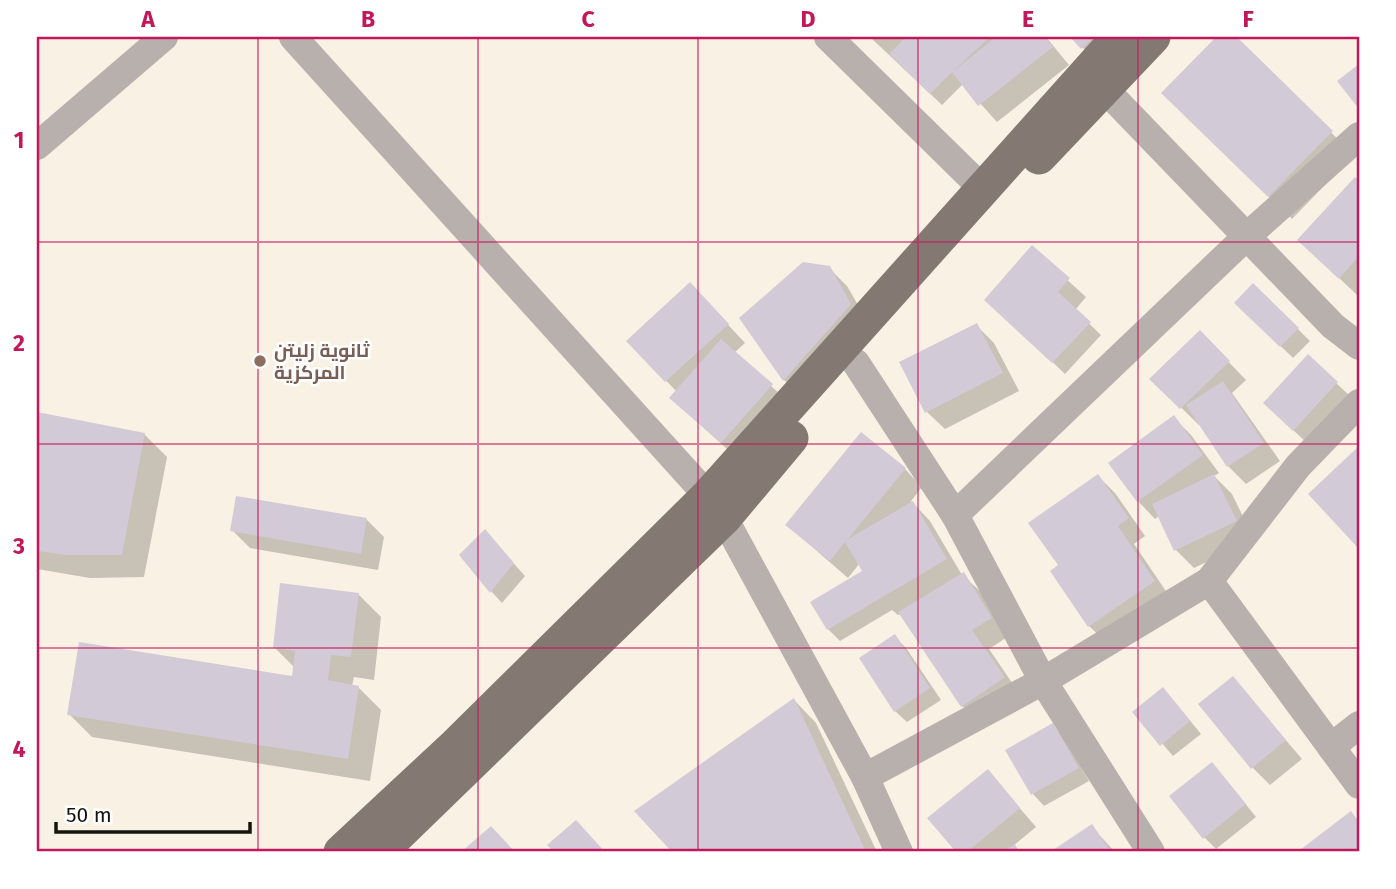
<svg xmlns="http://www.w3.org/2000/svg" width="1396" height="889" font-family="'Fira Sans',Cairo,sans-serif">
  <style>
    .shadow { fill: #0003 }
    .building { fill: #d2cad6 }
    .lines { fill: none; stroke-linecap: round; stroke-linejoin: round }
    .minor { stroke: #b7b0ad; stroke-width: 28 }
    .major { stroke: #847873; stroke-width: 35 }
    .grid { fill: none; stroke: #c2185b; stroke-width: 2; stroke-opacity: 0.55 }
    .education-dot { fill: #8d6e63; stroke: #fff; stroke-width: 2.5 }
    .labels { text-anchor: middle; stroke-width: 5; stroke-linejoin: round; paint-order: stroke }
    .education-label { font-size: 19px; font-weight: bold; fill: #785e54; stroke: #fff; text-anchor: start }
    .neatline { fill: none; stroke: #c2185b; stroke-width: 2.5 }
    .grid-label { font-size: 23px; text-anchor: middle; font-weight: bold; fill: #c2185b }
  </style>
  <rect width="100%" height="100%" fill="#f9f2e4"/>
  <!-- shadow -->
  <g class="shadow">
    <path d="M870 37H1046L1069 65 997 122 963 84 942 105Z"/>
    <path d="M1072 37H1118L1094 59Z"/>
    <path d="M1218 37H1234L1354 155 1292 219 1163 93Z"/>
    <path d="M1355 180 1359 183 1357 295 1317 257Z"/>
    <path d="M1032 248 1086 297 1075 310 1101 335 1065 374 1031 341Z"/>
    <path d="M829 268 847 286 868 322 802 397 784 380 742 319Z"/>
    <path d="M1254 286 1310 341 1293 358 1237 303Z"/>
    <path d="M707 302 745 343 734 353 789 402 739 460 671 398 677 392 628 341Z"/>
    <path d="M976 325 994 343 1019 391 945 429 927 412Z"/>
    <path d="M1200 332 1246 380 1232 393 1280 461 1246 484 1228 466 1200 424 1199 425 1152 379Z"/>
    <path d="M1308 357 1349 395 1306 442 1277 415Z"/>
    <path d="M37 414 144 434 167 457 144 577 90 578 37 569Z"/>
    <path d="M1173 417 1191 435 1219 473 1214 476 1232 494 1254 539 1194 568 1176 550 1159 516 1155 519 1138 501Z"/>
    <path d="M905 469 922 487 911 501 930 521 962 575 981 592 1009 636 989 649 1021 696 980 723 962 706 901 614 898 615 892 610 840 641 828 629 868 580 860 563 848 578 787 525Z"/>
    <path d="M1098 476 1115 493 1145 536 1134 544 1172 600 1107 643 1089 626 1060 566Z"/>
    <path d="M366 519 384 537 378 570 250 548 232 530Z"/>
    <path d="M485 531 525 576 502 603 491 591Z"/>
    <path d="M358 594 381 617 374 680 354 677 352 686 359 688 381 710 370 781 92 737 69 714 293 678 295 668 274 647Z"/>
    <path d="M895 637 906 648 941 700 907 722 895 711Z"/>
    <path d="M1233 678 1302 759 1270 785 1253 768Z"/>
    <path d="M794 700 816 723 877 852H670Z"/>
    <path d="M1174 701 1201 734 1173 756 1135 712Z"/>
    <path d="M1052 725 1064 737 1089 781 1044 806 1033 794 1008 751Z"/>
    <path d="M988 771 1036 827 1013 846 1020 852H958L930 819Z"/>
    <path d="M1223 776 1256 817 1216 849 1204 837Z"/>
    <path d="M1092 827 1115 852H1053Z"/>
  </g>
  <!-- building -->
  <g class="building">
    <path d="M906 37H990L952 72 996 37H1045L1053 47 978 106 952 72 930 94 889 54Z"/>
    <path d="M1070 37H1094L1081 49Z"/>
    <path d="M1216 37H1237L1333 131 1268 197 1161 93Z"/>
    <path d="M1359 64V109L1337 81Z"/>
    <path d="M1355 177 1359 181V256L1339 279 1297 240Z"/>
    <path d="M1032 245 1070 278 1058 292 1091 322 1052 363 984 300Z"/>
    <path d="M803 262 830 266 851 304 783 381 739 318Z"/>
    <path d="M690 282 729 324 665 382 626 341Z"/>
    <path d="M1253 283 1299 328 1280 347 1234 303Z"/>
    <path d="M977 323 1003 373 925 413 899 362Z"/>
    <path d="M1200 330 1230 361 1180 409 1149 379Z"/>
    <path d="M721 339 773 384 721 443 669 398Z"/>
    <path d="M1308 354 1338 382 1293 431 1263 403Z"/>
    <path d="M1223 381 1264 443 1227 467 1186 405Z"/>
    <path d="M37 412 145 433 122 555H66L37 551Z"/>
    <path d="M1174 415 1203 455 1137 502 1108 463Z"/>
    <path d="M861 432 906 468 848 539 913 501 947 559 827 630 810 602 862 571 845 542 830 561 785 525Z"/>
    <path d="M1359 446V549L1308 494Z"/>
    <path d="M1098 474 1129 518 1118 526 1155 581 1088 627 1050 571 1058 565 1028 523Z"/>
    <path d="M1214 474 1237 521 1174 551 1152 504Z"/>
    <path d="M236 496 367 518 361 554 230 531Z"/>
    <path d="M485 529 514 563 490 593 459 555Z"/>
    <path d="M964 572 992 618 972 630 1005 677 961 707 898 612Z"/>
    <path d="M280 583 359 593 351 657 331 655 328 680 359 686 348 759 67 715 79 642 292 676 295 651 273 648Z"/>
    <path d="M895 634 930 688 894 712 859 658Z"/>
    <path d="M1233 676 1286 740 1251 769 1198 704Z"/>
    <path d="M1163 687 1190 721 1160 746 1132 712Z"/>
    <path d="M794 698 866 852H668L670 850 634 811Z"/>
    <path d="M1053 723 1079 768 1031 795 1005 750Z"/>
    <path d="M1212 762 1246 804 1203 839 1169 796Z"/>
    <path d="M988 769 1020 808 967 852H956L927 818Z"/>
    <path d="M1351 811 1359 822V852H1302L1300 850Z"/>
    <path d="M576 820 605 852H554L547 845Z"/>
    <path d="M1092 824 1111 852H1050Z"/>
    <path d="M491 826 515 852H461Z"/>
    <path d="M1015 844 1019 852H1001Z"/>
  </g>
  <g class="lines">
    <!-- minor -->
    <g class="minor">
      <path d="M293 37 708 496 724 518 865 777 899 852"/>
      <path d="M828 37 982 188"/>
      <path d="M1091 75 1333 326 1359 346"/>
      <path d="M37 146 164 37"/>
      <path d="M856 363 955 515 1043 681 1151 852"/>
      <path d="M955 515 1247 236 1359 136"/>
      <path d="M1209 581 1359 785"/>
      <path d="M1331 747 1359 725"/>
      <path d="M865 777 1043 681 1209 581 1298 466 1359 403"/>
    </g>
    <!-- major -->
    <g class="major">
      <path d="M1039 157 1153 37"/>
      <path d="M341 852 456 745 708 496 1119 37"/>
      <path d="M380 852 724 518 791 438"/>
    </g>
  </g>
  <!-- grid -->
  <path class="grid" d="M258 37V852M478 37V852M698 37V852M918 37V852M1138 37V852M37 242H1359M37 444H1359M37 648H1359"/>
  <!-- markers -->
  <circle class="education-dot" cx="260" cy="361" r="7"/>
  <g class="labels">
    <!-- education labels -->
    <g class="education-label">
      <text x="274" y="357">ثانوية زليتن<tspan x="274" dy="22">المركزية</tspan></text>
    </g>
  </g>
  <!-- border -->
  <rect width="1396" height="889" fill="none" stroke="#ffffff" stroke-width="77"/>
  <!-- scale -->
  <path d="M56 822v10h194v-10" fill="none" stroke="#16140f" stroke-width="3.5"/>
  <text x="66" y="822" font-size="21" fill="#16140f" stroke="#ffffff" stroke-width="5" paint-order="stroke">50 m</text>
  <rect x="38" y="38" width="1320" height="812" class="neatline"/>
  <g class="grid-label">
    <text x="148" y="27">A</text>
    <text x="368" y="27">B</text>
    <text x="588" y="27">C</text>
    <text x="808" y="27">D</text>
    <text x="1028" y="27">E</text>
    <text x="1248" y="27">F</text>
    <text x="19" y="148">1</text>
    <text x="19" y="351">2</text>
    <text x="19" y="554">3</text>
    <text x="19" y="757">4</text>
  </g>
</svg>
